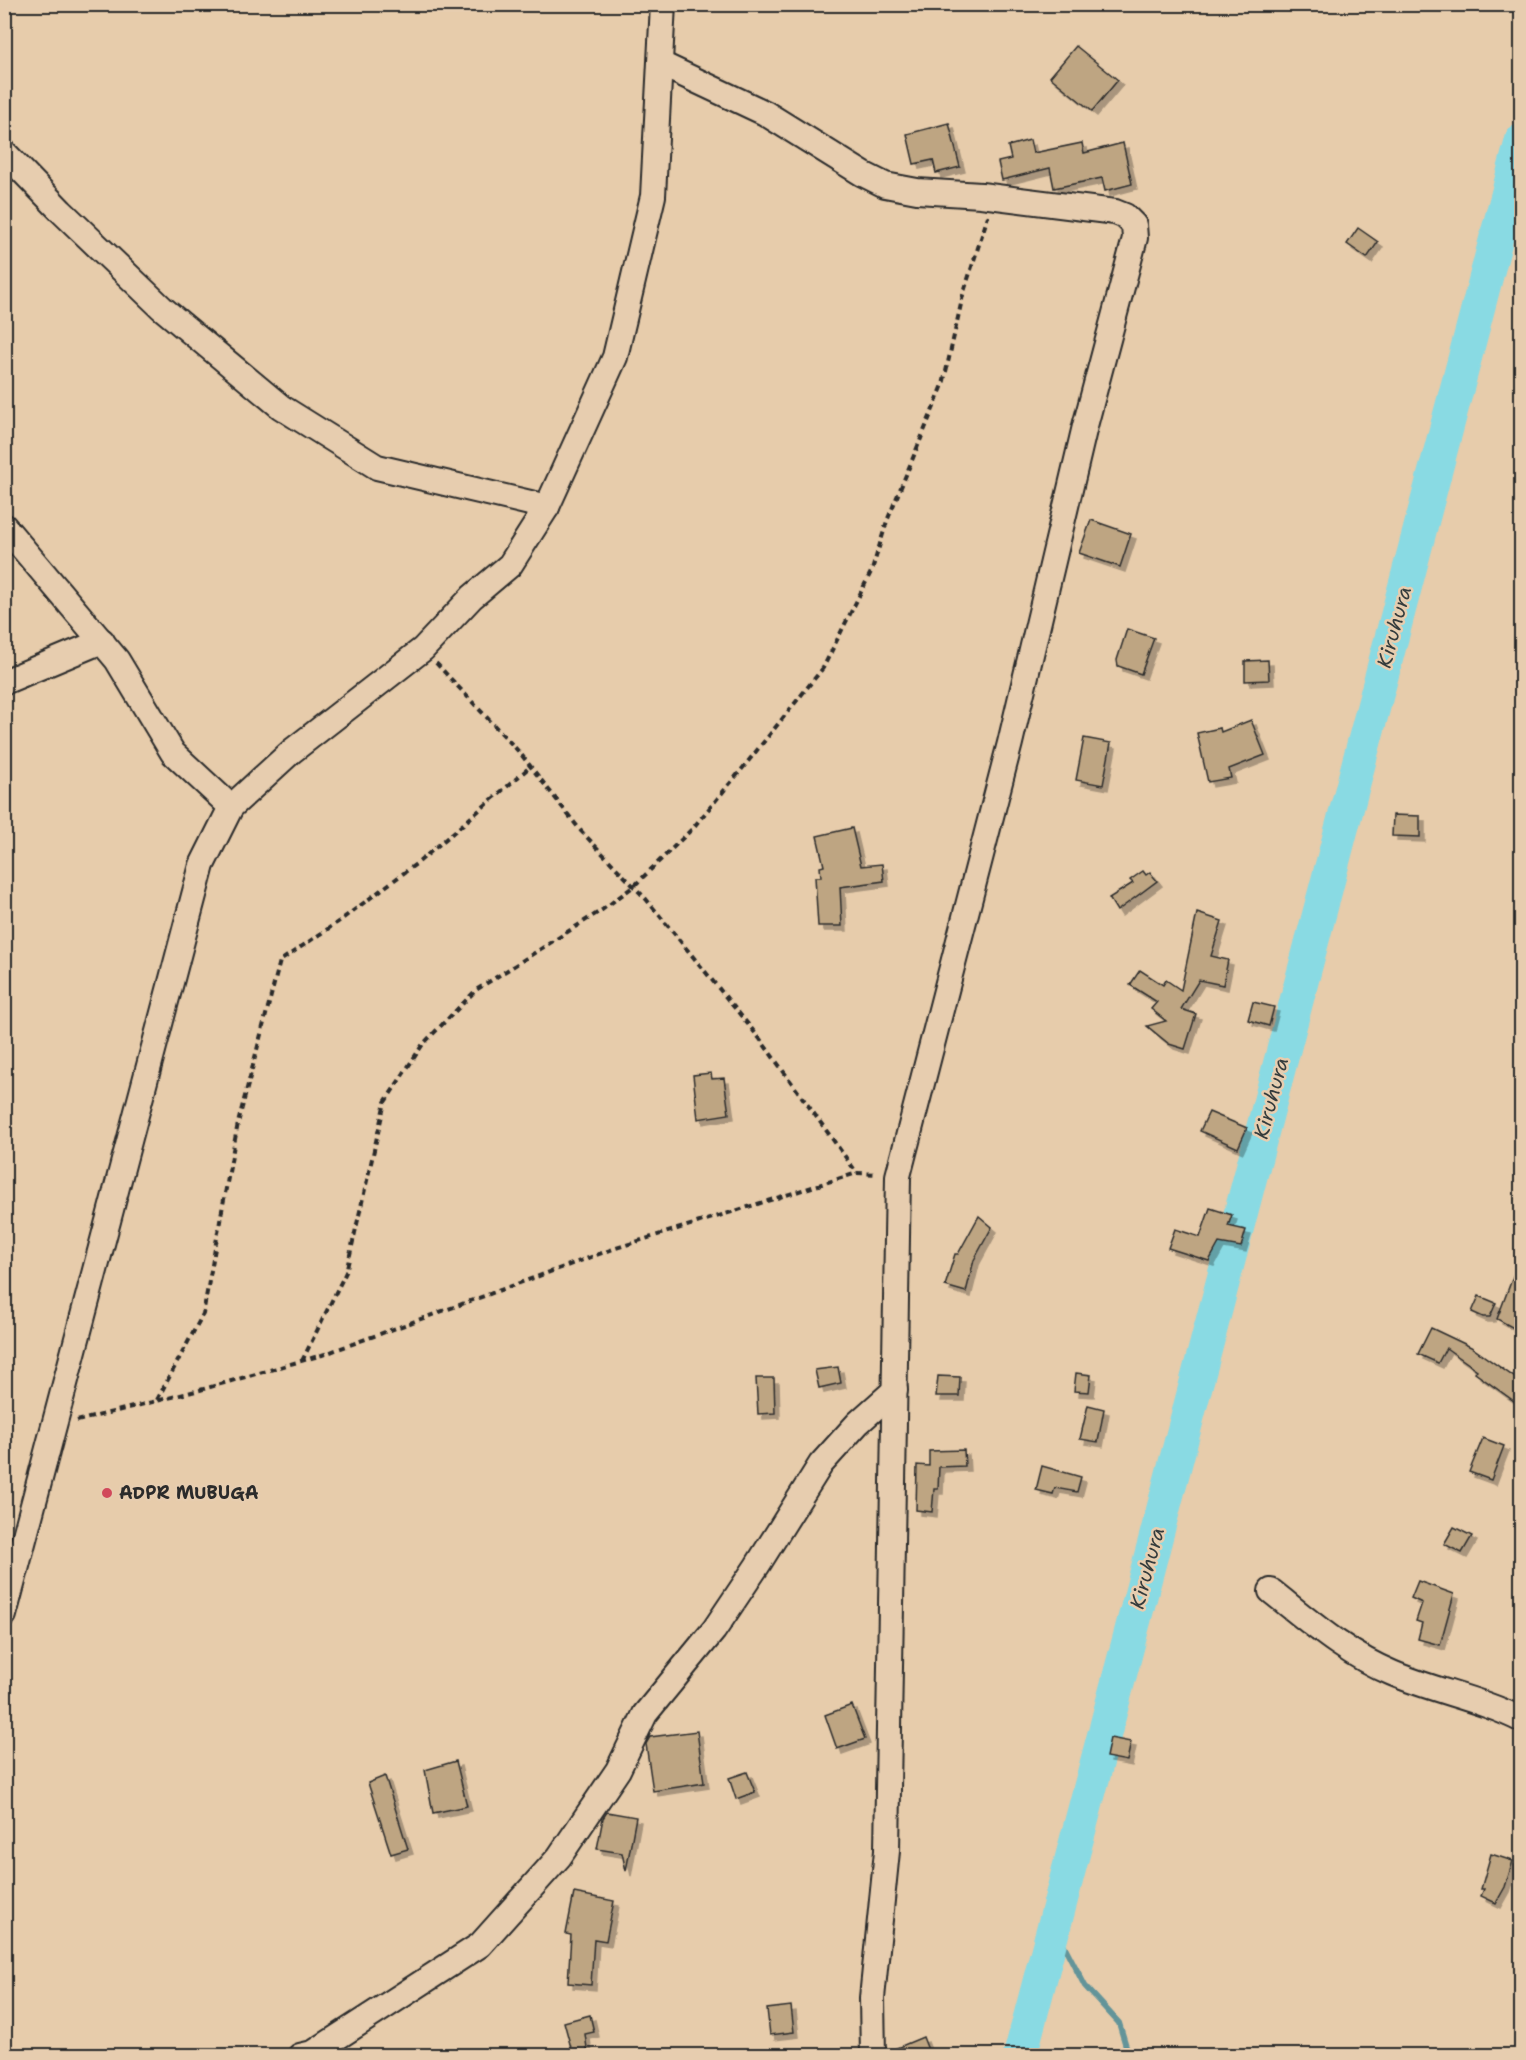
<svg xmlns="http://www.w3.org/2000/svg" width="1526" height="2060" font-family="'Shantell Sans',sans-serif">
  <style>
    .lines { fill: none; stroke-linecap: round; stroke-linejoin: round }
    .stream { stroke: #639499; stroke-width: 6 }
    .river { stroke: #89dae3; stroke-width: 34 }
    .building { fill: #bea582; stroke: #2b2b2b; stroke-width: 1.5; filter: url(#shadow) }
    .minor-casing { stroke: #2b2b2b; stroke-width: 28 }
    .path { stroke: #2b2b2b; stroke-width: 4; stroke-dasharray: 6 4.5; stroke-linecap: butt }
    .minor { stroke: #e7cdaf; stroke-width: 24 }
    .poi-dot { fill: #d1495b; stroke: #e7cdaf; stroke-width: 2 }
    .labels { text-anchor: middle; stroke-width: 5; stroke-linejoin: round; paint-order: stroke }
    .poi-label { font-size: 18px; font-weight: bold; fill: #2b2b2b; stroke: #e7cdaf; text-anchor: start }
    .water-label { font-size: 20px; font-style: italic; fill: #343c3d; stroke: #e7cdaf }
  </style>
  <defs>
    <filter id="shadow"><feDropShadow dx="5" dy="5" stdDeviation="0" flood-color="#0004"/></filter>
  </defs>
  <rect width="100%" height="100%" fill="#e7ccab"/>
  <filter id="ink" filterUnits="userSpaceOnUse"><feTurbulence type="fractalNoise" baseFrequency=".0167" numOctaves="2"/><feDisplacementMap in="SourceGraphic" scale="12" xChannelSelector="R" yChannelSelector="G"/><feConvolveMatrix kernelMatrix="1 2 1 2 8 2 1 2 1" color-interpolation-filters="sRGB"/></filter>
  <g filter="url(#ink)">
    <g class="lines">
      <!-- stream -->
      <path class="stream" d="M1054 1926 1085 1986 1119 2023 1129 2056"/>
      <!-- river -->
      <path class="river" d="M1020 2056 1522 140"/>
    </g>
    <!-- building -->
    <g class="building">
      <path d="M1076 46 1118 80 1092 111 1050 77Z"/>
      <path d="M949 123 960 167 936 173 933 160 914 164 907 134Z"/>
      <path d="M1030 140 1033 153 1082 143 1084 153 1123 143 1132 184 1105 191 1102 178 1054 188 1050 168 1002 180 998 162 1011 159 1008 146Z"/>
      <path d="M1358 228 1378 242 1367 258 1347 244Z"/>
      <path d="M1091 520 1131 534 1120 567 1079 553Z"/>
      <path d="M1127 629 1154 638 1141 674 1118 666 1117 660Z"/>
      <path d="M1268 660 1269 680 1245 681V661Z"/>
      <path d="M1251 720 1265 755 1229 769 1231 778 1208 782 1197 733 1220 728 1221 732Z"/>
      <path d="M1084 738 1111 743 1103 785 1076 780Z"/>
      <path d="M1393 815 1420 816V837L1392 836Z"/>
      <path d="M852 828 861 866 882 864 884 881 840 887 842 926H818L815 877H821L820 867 824 866 817 836Z"/>
      <path d="M1143 871 1146 875 1150 872 1157 881 1117 911 1109 898 1133 883 1130 880Z"/>
      <path d="M1197 913 1222 921 1211 956 1228 960 1223 985 1199 980 1181 1009 1196 1014 1185 1049 1169 1044 1147 1026 1166 1021 1151 1009 1157 1002 1130 985 1140 970 1163 985 1166 980 1181 990Z"/>
      <path d="M1253 1002 1274 1007 1269 1026 1248 1020Z"/>
      <path d="M711 1073 712 1079 724 1078 729 1114 698 1119 693 1075Z"/>
      <path d="M1209 1112 1247 1128 1238 1148 1200 1131Z"/>
      <path d="M1210 1208 1232 1215 1228 1226 1246 1230 1241 1247 1219 1243 1209 1261 1168 1248 1175 1229 1200 1237Z"/>
      <path d="M979 1216 992 1227 974 1260 966 1292 945 1286 955 1254H958Z"/>
      <path d="M1520 1258H1521V1332L1497 1319Z"/>
      <path d="M1479 1296 1496 1303 1490 1317H1483L1472 1312Z"/>
      <path d="M1431 1328 1471 1347 1521 1382V1406L1475 1373 1477 1370 1446 1348 1438 1363 1418 1354Z"/>
      <path d="M838 1367 841 1383 819 1388 815 1370Z"/>
      <path d="M1076 1373 1091 1375 1089 1392 1074 1391Z"/>
      <path d="M938 1376 960 1377 959 1396H936Z"/>
      <path d="M756 1378H774L775 1413 758 1414Z"/>
      <path d="M1088 1405 1104 1409 1098 1442 1080 1439Z"/>
      <path d="M1483 1438 1504 1446 1491 1480 1469 1472Z"/>
      <path d="M964 1450 965 1466 939 1467 938 1489H934L932 1512 916 1510 917 1465 929 1466V1451Z"/>
      <path d="M1042 1466 1081 1477 1077 1492 1055 1488 1053 1494 1036 1490Z"/>
      <path d="M1454 1527 1472 1536 1462 1553 1444 1544Z"/>
      <path d="M1418 1581 1454 1594 1440 1645 1418 1639 1422 1623 1416 1621 1422 1603 1411 1598Z"/>
      <path d="M852 1705 865 1739 837 1749 825 1715Z"/>
      <path d="M697 1731 704 1783 653 1791 646 1744 650 1737Z"/>
      <path d="M1110 1738 1131 1742 1127 1761 1106 1757Z"/>
      <path d="M456 1761 467 1806 433 1813 425 1770Z"/>
      <path d="M747 1772 755 1792 736 1799 729 1778Z"/>
      <path d="M385 1776 408 1849 391 1854 368 1783Z"/>
      <path d="M607 1812 636 1817 626 1871 622 1853 597 1849 603 1818Z"/>
      <path d="M1491 1854 1513 1861 1505 1887 1496 1903 1481 1896 1484 1889H1481Z"/>
      <path d="M574 1893 614 1901 606 1941 594 1939 591 1985 568 1983 571 1935 566 1934Z"/>
      <path d="M791 2006 794 2032 770 2035 767 2009Z"/>
      <path d="M590 2015 594 2032 585 2034 588 2055H573L564 2022Z"/>
      <path d="M923 2037 930 2055H887V2052Z"/>
    </g>
    <g class="lines">
      <!-- minor casing -->
      <g class="minor-casing">
        <g id="minor">
          <path d="M661 64 765 113 863 174 885 185 917 191 981 195 1115 212 1125 216 1134 225 1135 238 1085 426 1010 743 898 1176 887 1851 872 1998 873 2056"/>
          <path d="M4 152 61 211 162 308 281 407 377 467 547 507"/>
          <path d="M4 526 117 660 173 753 231 807"/>
          <path d="M4 682 102 641"/>
          <path d="M1271 1591C1309 1621 1346 1654 1392 1673 1434 1691 1481 1699 1522 1720"/>
          <path d="M4 1615 202 865 231 807 292 751 423 649 472 597 510 565 547 507 615 357 653 196 663 4"/>
          <path d="M300 2056 313 2053 480 1945 559 1857 618 1770 645 1714 714 1630 757 1566 821 1464 858 1423 895 1390"/>
        </g>
      </g>
      <!-- path -->
      <g class="path">
        <path d="M436 663 520 753 581 831 646 899 760 1039 857 1173"/>
        <path d="M302 1361 346 1272 385 1102 423 1044 476 990 602 910 634 886 692 829 742 769 823 668 872 570 887 521 943 385 963 295 988 216"/>
        <path d="M157 1400 203 1314 238 1123 280 961 338 922 420 861 531 766"/>
        <path d="M77 1421 200 1390 322 1355 613 1249 857 1173 877 1174"/>
      </g>
      <!-- minor -->
      <use href="#minor" class="minor"/>
    </g>
  </g>
  <!-- markers -->
  <circle class="poi-dot" cx="107" cy="1493" r="6"/>
  <g class="labels">
    <!-- poi labels -->
    <g class="poi-label">
      <text x="119" y="1499">ADPR MUBUGA</text>
    </g>
    <!-- water labels -->
    <g class="water-label">
      <text transform="translate(1394 627) rotate(-75)" y="7">Kiruhura</text>
      <text transform="translate(1271 1098) rotate(-75)" y="7">Kiruhura</text>
      <text transform="translate(1147 1568) rotate(-75)" y="7">Kiruhura</text>
    </g>
  </g>
  <!-- margin -->
  <rect width="1526" height="2060" fill="none" stroke="#e7cdaf" stroke-width="24"/>
  <rect x="12" y="12" width="1502" height="2036" fill="none" stroke="#2b2b2b" stroke-width="2" filter="url(#ink)"/>
</svg>
